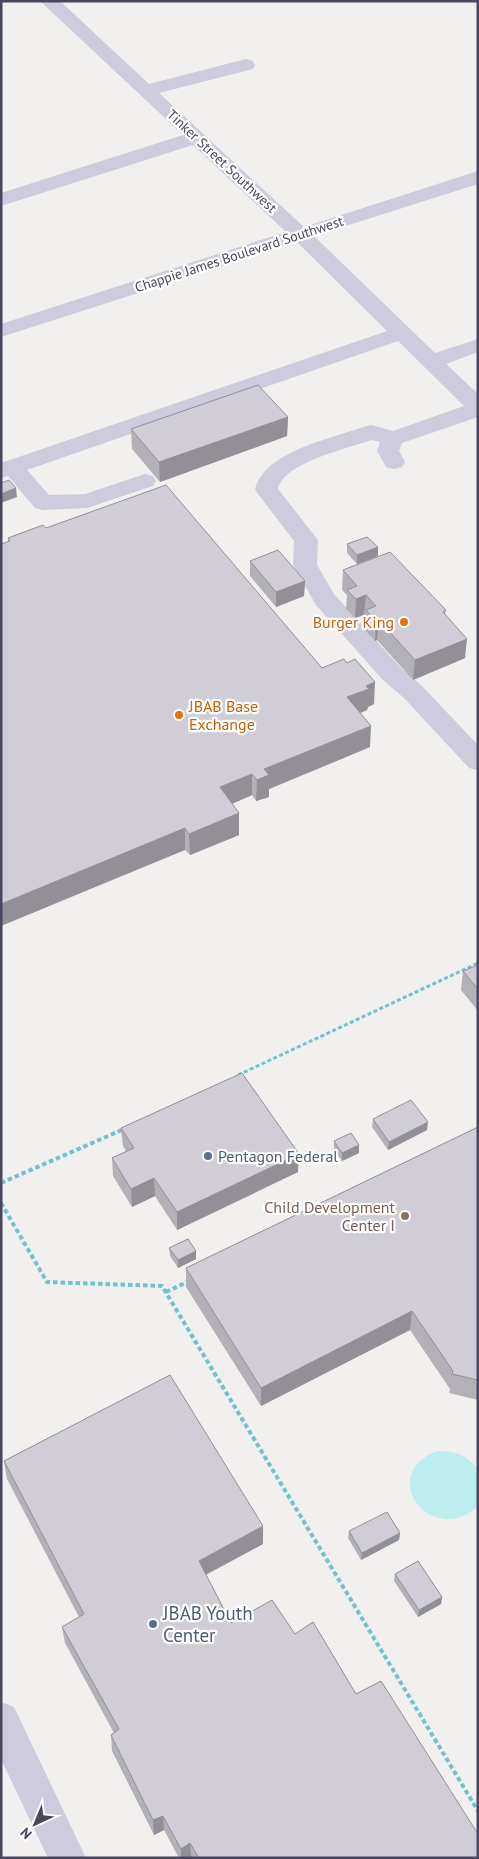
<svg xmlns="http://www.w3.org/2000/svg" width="479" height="1859" font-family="'PT Sans',sans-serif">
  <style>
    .green { fill: #bceef0 }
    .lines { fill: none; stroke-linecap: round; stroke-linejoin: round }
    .path-far1 { stroke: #73c0cf; stroke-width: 3; stroke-dasharray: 4 2.5; stroke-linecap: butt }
    .path { stroke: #73c0cf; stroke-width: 4; stroke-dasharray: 4.5 3; stroke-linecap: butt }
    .minor { fill: #cdcbdc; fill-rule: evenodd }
    .wall { fill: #b3b0b8 }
    .shaded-wall { fill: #929096 }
    .building { fill: #d0cdd6; stroke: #929096 }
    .food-dot { fill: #e8710a; stroke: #fff; stroke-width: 2 }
    .service-dot { fill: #5c6f8a; stroke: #fff; stroke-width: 2 }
    .education-dot { fill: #8d6e63; stroke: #fff; stroke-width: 2 }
    .labels { text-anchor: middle; stroke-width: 4.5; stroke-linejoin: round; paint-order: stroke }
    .far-street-label { font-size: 14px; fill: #49465d; stroke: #fff }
    .food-label { font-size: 16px; fill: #c56008; stroke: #fff; text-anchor: end }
    .service-label { font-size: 16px; fill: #4e5e75; stroke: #fff; text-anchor: start }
    .education-label { font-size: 16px; fill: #785e54; stroke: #fff; text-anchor: end }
    .near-service-label { font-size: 19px; fill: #4e5e75; stroke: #fff; text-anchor: start }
  </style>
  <rect width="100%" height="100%" fill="#f1f0ee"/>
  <!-- green -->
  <path class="green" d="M437 1451C454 1450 466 1455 478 1468V1506C432 1549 375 1475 437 1451Z"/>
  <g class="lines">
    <!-- path-far1 -->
    <path class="path-far1" d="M238 1075 478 963"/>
    <!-- path -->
    <g class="path">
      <path d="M1 1183 124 1129"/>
      <path d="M1 1203 47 1282 162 1286 478 1811"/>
      <path d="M166 1292 189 1281"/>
    </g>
    <!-- minor -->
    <g class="minor">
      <path d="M40 1H60L149 84 246 59 253 61 255 65 253 69 159 93 304 227 478 171V184L314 236 435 353 478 339V352L446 364 478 394V417L402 443 399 451 405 462 402 467 394 469 386 467 377 451 380 442 372 440C348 448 283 463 278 489L318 540 317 565 334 594 400 667 423 687 478 745V770L469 768 405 699 382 679 316 605 293 565 294 541 255 490C263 452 330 439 363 427L371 425 393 431 464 406 398 341 27 470 49 495 85 494 145 474 153 476 156 481 153 486 87 508 43 510 35 508 8 476 1 478V463L4 462 387 331 297 242 1 337V324L286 232 193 145 1 206V193L183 135Z"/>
      <path d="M1 1702 14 1707 86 1858H48L1 1759Z"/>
    </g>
  </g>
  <!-- wall -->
  <g class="wall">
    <path d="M288 417 287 436 160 482 132 449 131 429Z"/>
    <path d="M46 528 322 668 374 704 368 707 367 710 360 713 370 747 269 789V797L256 801 252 795 232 804 239 835 190 855 185 850 8 542V538Z"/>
    <path d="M347 544 378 556 357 564 347 553Z"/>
    <path d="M250 561 305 581 304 596 276 607 250 576Z"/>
    <path d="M343 570 446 610 445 615 465 658 413 680 377 640 375 641 365 630 366 616 364 615 355 618 346 609 347 595 342 590Z"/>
    <path d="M478 965V1011L461 990 463 971Z"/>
    <path d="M373 1119 427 1130 388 1150 372 1127Z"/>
    <path d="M478 1127V1400L449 1393 450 1389 410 1330 261 1406 186 1287V1268Z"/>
    <path d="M121 1128 298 1172 177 1230 155 1196 132 1207 113 1176 112 1158 126 1151 123 1146Z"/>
    <path d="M334 1141 359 1145V1153L342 1161 334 1150Z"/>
    <path d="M169 1248 196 1251V1259L178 1268 170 1256Z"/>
    <path d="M4 1461 263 1544 206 1575 231 1623 295 1634 356 1694 478 1858H179L164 1830 154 1835 112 1751 111 1735 114 1733 65 1643 62 1627 79 1617 7 1479Z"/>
    <path d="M349 1531 400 1533 399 1540 361 1560 348 1538Z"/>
    <path d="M395 1574 442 1597 441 1604 418 1617 394 1581Z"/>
  </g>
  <!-- shaded-wall -->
  <g class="shaded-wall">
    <path d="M288 417 287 436 160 482 159 462Z"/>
    <path d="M16 488 17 497 1 503V494Z"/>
    <path d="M378 547V556L357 564V555Z"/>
    <path d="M305 581 304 596 276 607V592Z"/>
    <path d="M366 595 364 615 355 618 356 599Z"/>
    <path d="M379 620 377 640 375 641 376 621Z"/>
    <path d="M467 639 465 658 413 680 415 660Z"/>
    <path d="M375 682 374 704 368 707 367 710 346 719 347 697 366 686Z"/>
    <path d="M371 726 370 747 269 789V797L256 801 257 780 264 769Z"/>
    <path d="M252 774V795L220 809V787Z"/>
    <path d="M239 813V835L190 855 189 834Z"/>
    <path d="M185 828V850L1 926V904Z"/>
    <path d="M428 1122 427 1130 388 1150 389 1142Z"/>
    <path d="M359 1145V1153L342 1161V1153Z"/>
    <path d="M299 1154 298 1172 177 1230V1212Z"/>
    <path d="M154 1178 155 1196 132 1207 131 1189Z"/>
    <path d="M196 1251V1259L178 1268V1260Z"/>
    <path d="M412 1311 410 1330 261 1406V1388Z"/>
    <path d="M263 1526V1544L199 1578V1561Z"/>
    <path d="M400 1533 399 1540 361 1560 362 1553Z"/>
    <path d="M442 1597 441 1604 418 1617 419 1610Z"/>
    <path d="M163 1816 164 1830 154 1835 153 1820Z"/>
    <path d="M190 1843 191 1857 181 1858V1849Z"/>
  </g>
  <!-- building -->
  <g class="building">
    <path d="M258 385 288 417 159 462 131 429Z"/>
    <path d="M9 480 16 488 1 494V483Z"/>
    <path d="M166 485 322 668 344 659 347 663 355 659 375 682 366 686 369 689 347 697 371 726 264 769 269 775 257 780 252 774 220 787 239 813 189 834 185 828 1 904V544L10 541 8 538 43 525 46 528Z"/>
    <path d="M367 537 378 547 357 555 347 544Z"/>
    <path d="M278 550 305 581 276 592 250 561Z"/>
    <path d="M390 552 446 610 443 612 467 639 415 660 379 620 376 621 366 610 376 606 366 595 356 599 347 590 357 586 343 570Z"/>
    <path d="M478 965V989L463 971Z"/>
    <path d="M242 1073 299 1154 177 1212 154 1178 131 1189 112 1158 134 1148 121 1128Z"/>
    <path d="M411 1100 428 1122 389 1142 373 1119Z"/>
    <path d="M478 1127V1380L452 1374 453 1371 412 1311 261 1388 186 1268Z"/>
    <path d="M351 1133 359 1145 342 1153 334 1141Z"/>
    <path d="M188 1239 196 1251 178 1260 169 1248Z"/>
    <path d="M170 1375 263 1526 199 1561 231 1623 272 1600 295 1634 313 1622 356 1694 381 1681 478 1834V1858H199L190 1843 181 1849 163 1816 153 1820 111 1735 119 1729 62 1627 84 1614 4 1461Z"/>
    <path d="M387 1512 400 1533 362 1553 349 1531Z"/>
    <path d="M418 1561 442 1597 419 1610 395 1574Z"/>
  </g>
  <!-- markers -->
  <g class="food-dot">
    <circle cx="404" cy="622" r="5"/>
    <circle cx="179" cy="715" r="5"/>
  </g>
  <g class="service-dot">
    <circle cx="208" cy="1156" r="5"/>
    <circle cx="153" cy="1624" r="5"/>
  </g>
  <circle class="education-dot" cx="405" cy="1216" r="5"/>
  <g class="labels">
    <!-- far-street labels -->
    <g class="far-street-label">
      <text transform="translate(222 161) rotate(43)" y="5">Tinker Street Southwest</text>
      <text transform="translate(239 254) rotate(-18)" y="5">Chappie James Boulevard Southwest</text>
    </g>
    <!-- food labels -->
    <g class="food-label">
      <text x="394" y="628">Burger King</text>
      <text x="189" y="712" text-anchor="start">JBAB Base<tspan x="189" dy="18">Exchange</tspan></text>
    </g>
    <!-- service labels -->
    <g class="service-label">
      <text x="218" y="1162">Pentagon Federal</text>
    </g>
    <!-- education labels -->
    <g class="education-label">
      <text x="395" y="1213">Child Development<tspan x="395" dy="18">Center I</tspan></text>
    </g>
    <!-- near-service labels -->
    <g class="near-service-label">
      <text x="163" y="1620">JBAB Youth<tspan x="163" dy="22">Center</tspan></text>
    </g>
  </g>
  <!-- border -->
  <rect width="479" height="1859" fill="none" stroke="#49465d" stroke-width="5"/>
  <!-- north arrow -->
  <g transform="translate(35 1824) rotate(224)" stroke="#ffffff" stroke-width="4" paint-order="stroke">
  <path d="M0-4L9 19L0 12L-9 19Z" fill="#49465d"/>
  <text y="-8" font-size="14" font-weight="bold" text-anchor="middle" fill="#49465d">N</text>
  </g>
</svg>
